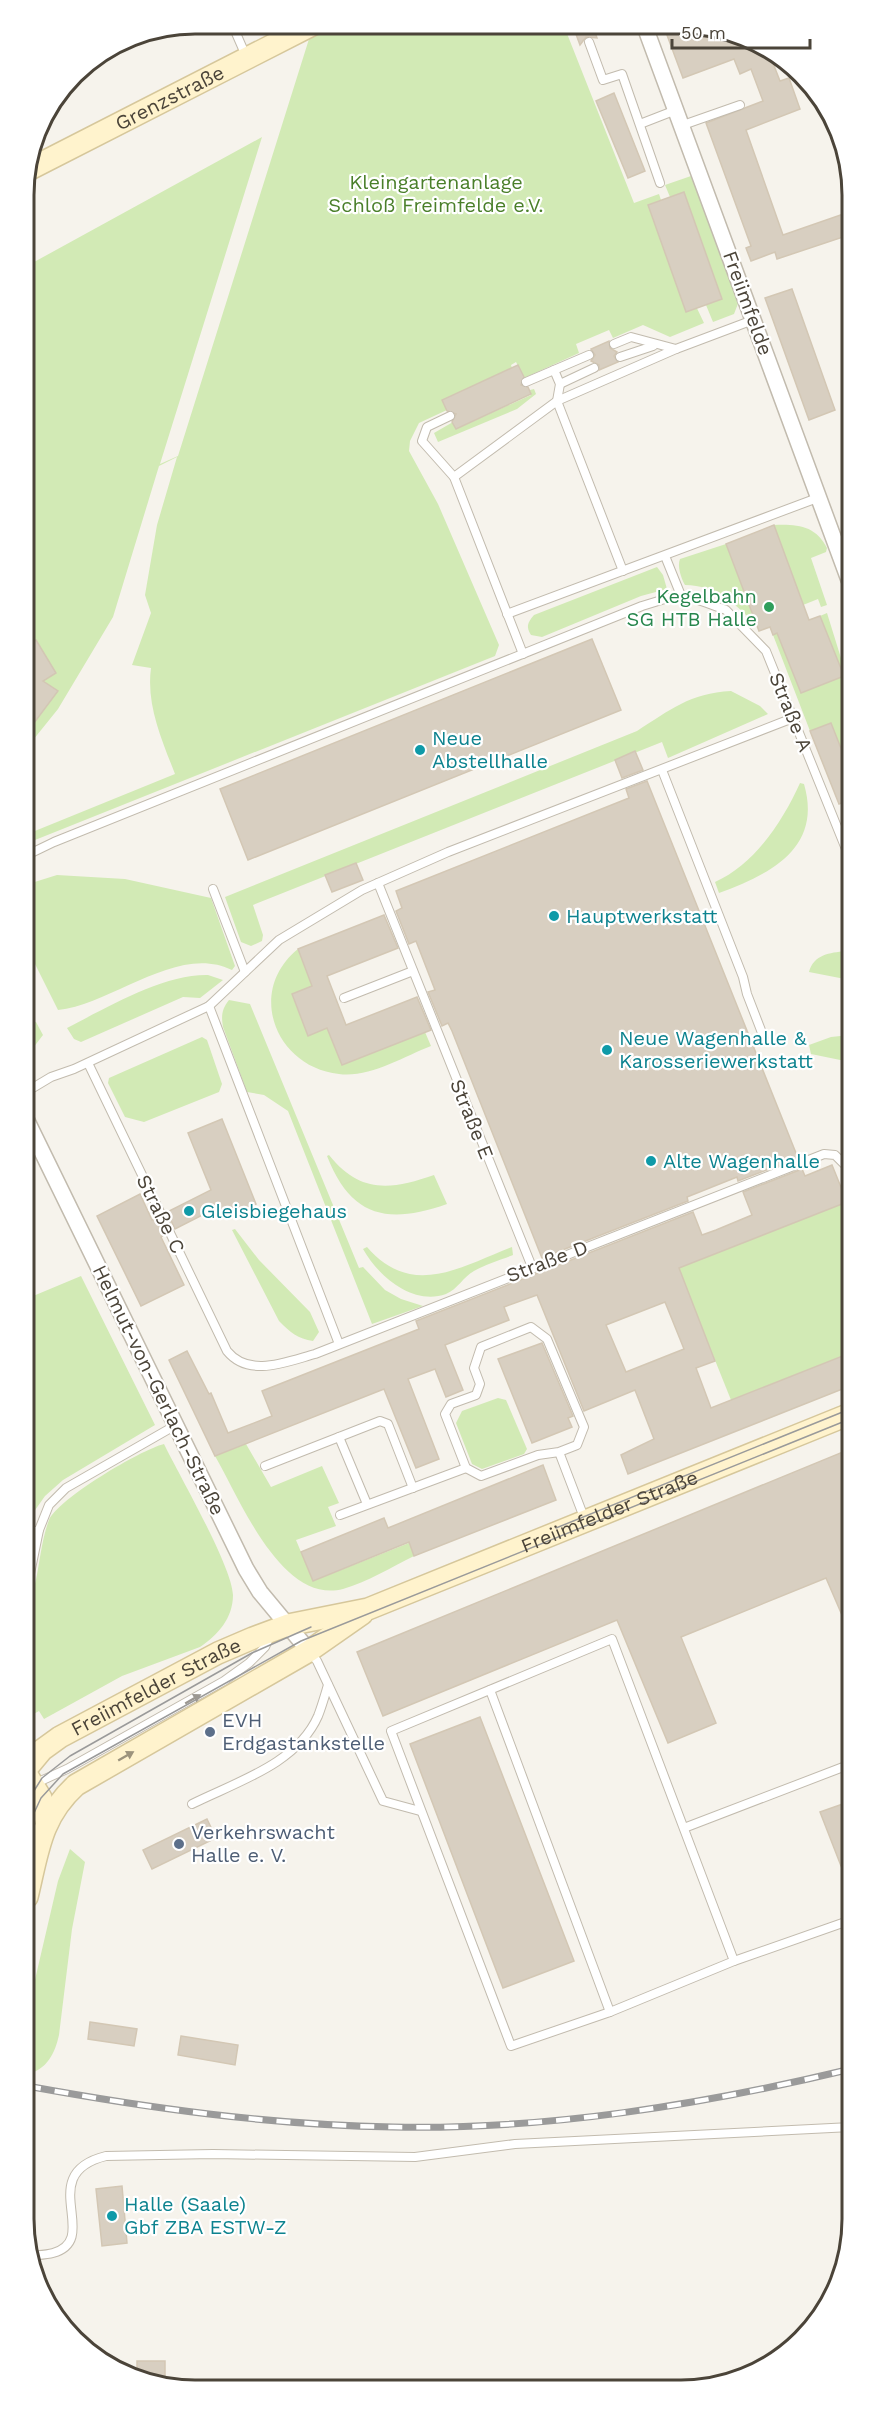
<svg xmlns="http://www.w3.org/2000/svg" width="876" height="2414" font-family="'Work Sans',sans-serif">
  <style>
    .green { fill: #d2eab5 }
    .building { fill: #d8cfc1; stroke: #d3c7b4; stroke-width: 1.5; fill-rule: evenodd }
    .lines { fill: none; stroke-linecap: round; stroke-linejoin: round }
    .lane-casing { stroke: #c2bbae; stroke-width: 10 }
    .street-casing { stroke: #c2bbae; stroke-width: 18 }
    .secondary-casing { stroke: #d6c79b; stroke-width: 24 }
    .lane { stroke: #fff; stroke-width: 8 }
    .street { stroke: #fff; stroke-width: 15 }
    .secondary { stroke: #fff3cd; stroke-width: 21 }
    .tram { stroke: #9a9a9a; stroke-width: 1.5 }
    .rail-casing { stroke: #9a9a9a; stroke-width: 7 }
    .rail { stroke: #fff; stroke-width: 4.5; stroke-dasharray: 14; stroke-linecap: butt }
    .oneway { fill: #9c9892 }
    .oneway2 { fill: #9c937c }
    .leisure-dot { fill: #2e9e5b; stroke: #fff; stroke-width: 2 }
    .culture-dot { fill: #0f9aa8; stroke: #fff; stroke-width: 2 }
    .service-dot { fill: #5c6f8a; stroke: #fff; stroke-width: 2 }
    .labels { text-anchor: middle; stroke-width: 4.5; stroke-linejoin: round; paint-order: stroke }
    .street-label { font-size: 20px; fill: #4b4439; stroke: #fff }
    .park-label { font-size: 20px; fill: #4a7f2a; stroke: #fff }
    .leisure-label { font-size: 20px; fill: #27864d; stroke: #fff; text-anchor: end }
    .culture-label { font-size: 20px; fill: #0d838f; stroke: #fff; text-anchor: start }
    .service-label { font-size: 20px; fill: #4e5e75; stroke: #fff; text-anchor: start }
    .rim { fill: none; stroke: #4b4439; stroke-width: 3 }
  </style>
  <rect width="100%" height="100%" fill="#f6f3ec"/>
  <!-- green -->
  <g class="green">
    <path d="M336 25 564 26 634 203 659 194 661 200 648 205 704 323 670 337 643 325 613 338 609 330 576 344 579 353 524 378 516 362 511 365 512 368 447 410 419 423 410 441 409 451 438 504 499 645 495 656 25 844V835L175 774C162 740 146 705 151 668L132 665 151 613 145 595 157 525 177 457 159 466 113 617 58 709 25 750V267L262 137 160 464 178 456 309 39Z"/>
    <path d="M691 176 739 301 734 314 713 322 706 305 722 299 684 192 670 197 665 185Z"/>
    <path d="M534 389 536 394 517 409 438 442 434 433 453 422 456 429 531 395 530 390Z"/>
    <path d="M774 525C798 524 816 526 827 548L826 552 811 558 827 605 821 607 818 599 803 605Z"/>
    <path d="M726 544 757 626C737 605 716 585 685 585 681 578 677 566 680 559Z"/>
    <path d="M657 567 663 575 667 589 641 596 542 637 531 635C526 627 527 623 534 615Z"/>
    <path d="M827 613 849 684V757L845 758 831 723 810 731 773 635 777 633 801 692 843 676 820 616Z"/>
    <path d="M731 691 760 706 768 714 668 758 662 742 253 905 263 935 262 941 251 946 241 942 225 897 637 731C670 710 690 693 731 691Z"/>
    <path d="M800 783 804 784C823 849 768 875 719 893L715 882C754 865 783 821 800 783Z"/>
    <path d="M57 875 125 879 211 898 235 966 232 970C178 943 113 1004 58 1010L25 944V885Z"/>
    <path d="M298 949 312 986 292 995 308 1035 327 1028 342 1065 425 1032 431 1046C403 1057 369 1078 339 1074 275 1067 246 991 298 949Z"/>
    <path d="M845 951 850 953V980L809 972C814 954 830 953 845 951Z"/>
    <path d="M208 975 223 980 200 998 183 997 81 1042 74 1039 67 1028C106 1008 163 974 208 975Z"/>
    <path d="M229 1000 250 1004 359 1268 363 1267 385 1290 401 1299 423 1306 372 1324 288 1111 264 1095 247 1092 223 1027C221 1015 222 1009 229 1000Z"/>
    <path d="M26 1019 36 1022 43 1035 33 1048 26 1039Z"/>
    <path d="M850 1035V1062L811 1054 809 1045 831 1037Z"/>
    <path d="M202 1037 207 1040 222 1084 219 1092 144 1122 125 1117 108 1083 109 1078Z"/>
    <path d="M329 1155C360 1194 391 1190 434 1175L447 1204C387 1225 351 1217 327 1156Z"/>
    <path d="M846 1202 850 1210V1353L731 1400 678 1268Z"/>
    <path d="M235 1229 259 1260 310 1312 319 1332 313 1341C298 1339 290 1332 279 1321L232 1230Z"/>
    <path d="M367 1247C412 1299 460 1267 512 1247L513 1255C500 1260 486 1264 474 1271 463 1277 458 1289 446 1294 413 1306 378 1276 363 1249Z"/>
    <path d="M81 1276 155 1425 63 1480 45 1496 26 1523V1299Z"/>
    <path d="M498 1398 506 1400 527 1449 524 1454 482 1469 472 1464 456 1423 462 1411Z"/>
    <path d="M164 1444C179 1475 232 1566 233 1595 233 1618 218 1635 200 1647L122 1676 44 1719 39 1711 30 1716 34 1724 27 1728 26 1610C40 1582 38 1549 49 1520 58 1499 140 1450 164 1444Z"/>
    <path d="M246 1444 271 1487 322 1466 339 1503 328 1507 336 1526 296 1540 313 1581 409 1543 414 1556C392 1567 367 1582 343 1589 281 1605 239 1497 215 1456Z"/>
    <path d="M70 1849 85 1862 72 1929 59 2035C55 2053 47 2070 27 2074V2014L58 1881Z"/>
  </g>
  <!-- building -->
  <g class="building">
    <path d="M573 26 593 27 597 38 586 37 580 45Z"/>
    <path d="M664 27H714L771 58 780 81 789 78 800 109 746 130 783 235 849 212V235L777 259 775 252 751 261 746 248 751 246 706 123 763 101 751 69 740 74 734 59 683 78Z"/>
    <path d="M614 93 645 171 628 178 596 101Z"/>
    <path d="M684 192 722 299 686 312 648 205Z"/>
    <path d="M792 289 835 410 809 420 765 298Z"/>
    <path d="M609 341 610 348 617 352 614 356 618 362 599 370V365L591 361 595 355 591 349Z"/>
    <path d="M518 365 524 377 521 385 528 387 531 394 456 429 452 422 456 414 447 411 442 400Z"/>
    <path d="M774 525 809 620 820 616 844 676 801 693 777 633 773 635 770 627 759 631 726 544Z"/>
    <path d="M592 639 621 710 248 860 220 789Z"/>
    <path d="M36 640 56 673 43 681 58 691 25 735V647Z"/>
    <path d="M831 723 850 771V800L839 804 810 731Z"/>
    <path d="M635 751 643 770 622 778 615 760Z"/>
    <path d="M647 781 798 1158 738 1181 737 1177 687 1197 688 1201 542 1258 452 1031 448 1023 442 1026 428 992 435 990 416 941 409 944 396 911 402 908 396 891 629 798 626 789Z"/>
    <path d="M356 863 363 880 332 892 325 875Z"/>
    <path d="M384 915 398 948 327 976 346 1025 417 997 431 1030 342 1065 327 1028 308 1036 292 994 312 986 298 949Z"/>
    <path d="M222 1119 256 1204 222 1217 218 1207 175 1229 167 1212 211 1190 188 1133Z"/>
    <path d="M832 1165 847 1202 679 1268 715 1361 696 1368 711 1408 850 1353V1386L628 1474 621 1455 654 1439 635 1390 584 1411 537 1295 504 1307 509 1320 445 1345 463 1390 446 1397 435 1369 408 1379 439 1459 416 1468 384 1389 215 1456 169 1360 187 1351 209 1394 211 1393 228 1433 272 1416 262 1391 419 1329 416 1321 693 1212 702 1235 716 1230 752 1215 743 1192 802 1169 805 1176ZM665 1302 684 1349 626 1372 606 1325Z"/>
    <path d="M140 1194 152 1220 156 1218 164 1235 161 1237 184 1285 141 1306 97 1216Z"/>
    <path d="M542 1343 573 1416 568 1418 572 1427 532 1443 498 1359Z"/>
    <path d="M850 1449 851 1636 826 1578 681 1637 716 1723 668 1743 617 1620 383 1716 357 1652Z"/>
    <path d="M543 1465 556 1500 414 1556 409 1542 313 1581 301 1552 384 1518 388 1528Z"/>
    <path d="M480 1717 574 1961 503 1988 410 1744Z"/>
    <path d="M851 1801V1888L850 1889 820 1812Z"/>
    <path d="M207 1819 216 1838 152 1869 143 1850Z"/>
    <path d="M90 2022 137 2029 134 2046 88 2039Z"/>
    <path d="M181 2036 238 2045 235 2065 178 2055Z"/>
    <path d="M122 2186 127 2243 102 2246 96 2189Z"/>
    <path d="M137 2361H165V2377H144L137 2373Z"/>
  </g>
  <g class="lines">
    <!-- lane casing -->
    <g class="lane-casing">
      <g id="lane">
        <path d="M232 24 246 56"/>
        <path d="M589 42 603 80 622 74 660 183"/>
        <path d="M640 124 676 110"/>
        <path d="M683 125 740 105"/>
        <path d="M614 344 631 337 676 349"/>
        <path d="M620 357 653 346"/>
        <path d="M554 370 560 384 557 401 623 571"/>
        <path d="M526 382 589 355"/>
        <path d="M560 384 594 368"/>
        <path d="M450 416 427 427 422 441 454 477 523 654"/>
        <path d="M454 477 557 401 676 349 753 320"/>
        <path d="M665 556 682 598"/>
        <path d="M507 614 820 497"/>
        <path d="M662 770 743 977 747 994 764 1038"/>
        <path d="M25 856 54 842 642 606 668 598H692L707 603 726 610 766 651 850 859"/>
        <path d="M378 883 532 1267"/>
        <path d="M213 889 245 972"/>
        <path d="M344 998 413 971"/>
        <path d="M209 1006 339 1344"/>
        <path d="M88 1063 227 1351C249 1378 286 1362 315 1354L824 1154 835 1155 850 1170"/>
        <path d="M26 1092 51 1077 74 1069 209 1006 279 940 362 890 448 852 793 718"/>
        <path d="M339 1437 367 1504"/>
        <path d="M559 1452 538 1455 481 1476 466 1468 445 1414 451 1404 476 1395 480 1384 474 1368 481 1347 531 1327 547 1339 584 1427 577 1445 559 1452 585 1520"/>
        <path d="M265 1466 380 1421 388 1424 413 1488"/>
        <path d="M340 1515 466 1468"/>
        <path d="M26 1534 39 1530 49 1505 66 1488 176 1425"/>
        <path d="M26 1593 39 1530"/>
        <path d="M612 1639 734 1961 610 2012 511 2046 391 1731Z"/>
        <path d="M310 1652 317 1661 383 1801 420 1811"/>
        <path d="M490 1690 610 2012"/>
        <path d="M34 1784 67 1769 224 1681 249 1663 265 1647 270 1636"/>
        <path d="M192 1804C236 1782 297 1764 318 1716 322 1706 325 1695 328 1685"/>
        <path d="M684 1828 851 1764"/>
        <path d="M734 1961 851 1920"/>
        <path d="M29 2256C37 2255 46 2255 53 2253 103 2239 33 2174 106 2156L213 2154 415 2157 515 2144 851 2127"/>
      </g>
    </g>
    <!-- street casing -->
    <g class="street-casing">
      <g id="street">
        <path d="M645 27 849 580"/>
        <path d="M26 1119 246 1569 260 1592 309 1651"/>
      </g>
    </g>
    <!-- secondary casing -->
    <g class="secondary-casing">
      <g id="secondary">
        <path id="s1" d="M28 170 312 25"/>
        <path id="s2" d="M27 1768 42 1750 60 1737 218 1653 253 1638 288 1625 368 1609 850 1414"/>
        <path d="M27 1775 41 1798 46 1821"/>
        <path d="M27 1897C38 1852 40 1818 76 1785L309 1651 362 1614"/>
      </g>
    </g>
    <!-- lane -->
    <use href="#lane" class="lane"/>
    <!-- street -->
    <use href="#street" class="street"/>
    <!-- secondary -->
    <use href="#secondary" class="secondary"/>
    <!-- tram -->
    <g class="tram">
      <path d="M556 1528 850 1409"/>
      <path d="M27 1802 42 1778 70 1756 252 1653 311 1627"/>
      <path d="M27 1828 41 1798 63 1774 301 1641 850 1419"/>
    </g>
    <!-- rail casing -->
    <g class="rail-casing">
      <path id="rail" d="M27 2086C148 2108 269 2125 393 2127 547 2130 701 2105 851 2069"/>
    </g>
    <!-- rail -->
    <use href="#rail" class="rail"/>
  </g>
  <!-- one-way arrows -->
  <defs><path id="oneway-solid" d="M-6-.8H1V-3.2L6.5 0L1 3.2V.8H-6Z" transform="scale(1.5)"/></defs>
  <use class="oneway" href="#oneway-solid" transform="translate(193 1699) rotate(-30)"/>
  <use class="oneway2" href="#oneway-solid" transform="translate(126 1756) rotate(-30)"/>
  <!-- markers -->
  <circle class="leisure-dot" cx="769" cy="607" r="6"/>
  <g class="culture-dot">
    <circle cx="420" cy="750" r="6"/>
    <circle cx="554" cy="916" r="6"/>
    <circle cx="607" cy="1050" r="6"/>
    <circle cx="651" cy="1161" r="6"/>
    <circle cx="189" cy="1211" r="6"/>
    <circle cx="112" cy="2216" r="6"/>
  </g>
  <g class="service-dot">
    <circle cx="210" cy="1732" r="6"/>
    <circle cx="179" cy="1844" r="6"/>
  </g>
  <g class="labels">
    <!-- street labels -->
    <g class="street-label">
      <text dy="7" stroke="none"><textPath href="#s1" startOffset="159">Grenzstraße</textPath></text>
      <text transform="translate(748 303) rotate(70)" y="7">Freiimfelde</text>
      <text transform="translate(791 712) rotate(68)" y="7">Straße A</text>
      <text transform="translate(472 1119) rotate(68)" y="7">Straße E</text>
      <text transform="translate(161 1214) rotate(64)" y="7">Straße C</text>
      <text transform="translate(547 1261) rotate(-21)" y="7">Straße D</text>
      <text transform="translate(159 1390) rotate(64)" y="7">Helmut-von-Gerlach-Straße</text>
      <text dy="7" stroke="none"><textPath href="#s2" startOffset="642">Freiimfelder Straße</textPath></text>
      <text dy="7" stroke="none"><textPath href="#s2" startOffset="154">Freiimfelder Straße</textPath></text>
    </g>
    <!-- park labels -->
    <g class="park-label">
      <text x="436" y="189">Kleingartenanlage<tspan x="436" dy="23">Schloß Freimfelde e.V.</tspan></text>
    </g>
    <!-- leisure labels -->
    <g class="leisure-label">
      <text x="757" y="603">Kegelbahn<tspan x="757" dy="23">SG HTB Halle</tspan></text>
    </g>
    <!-- culture labels -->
    <g class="culture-label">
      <text x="432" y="745">Neue<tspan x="432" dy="23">Abstellhalle</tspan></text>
      <text x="566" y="923">Hauptwerkstatt</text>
      <text x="619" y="1045">Neue Wagenhalle &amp;<tspan x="619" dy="23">Karosseriewerkstatt</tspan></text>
      <text x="663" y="1168">Alte Wagenhalle</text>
      <text x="201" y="1218">Gleisbiegehaus</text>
      <text x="124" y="2211">Halle (Saale)<tspan x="124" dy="23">Gbf ZBA ESTW-Z</tspan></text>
    </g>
    <!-- service labels -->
    <g class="service-label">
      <text x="222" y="1727">EVH<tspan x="222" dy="23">Erdgastankstelle</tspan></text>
      <text x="191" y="1839">Verkehrswacht<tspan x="191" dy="23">Halle e. V.</tspan></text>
    </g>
  </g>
  <!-- crop -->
  <path d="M0 0H876V2414H0ZM195 34H681A161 161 0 0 1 842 195V2219A161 161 0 0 1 681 2380H195A161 161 0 0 1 34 2219V195A161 161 0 0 1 195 34Z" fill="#fff" fill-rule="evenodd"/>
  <path class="rim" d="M195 34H681A161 161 0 0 1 842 195V2219A161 161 0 0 1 681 2380H195A161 161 0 0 1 34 2219V195A161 161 0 0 1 195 34Z"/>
  <!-- scale -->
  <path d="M672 39v9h138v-9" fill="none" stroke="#4b4439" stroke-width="3"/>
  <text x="681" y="39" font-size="18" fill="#4b4439" stroke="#ffffff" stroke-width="4.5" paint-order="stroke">50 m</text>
</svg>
